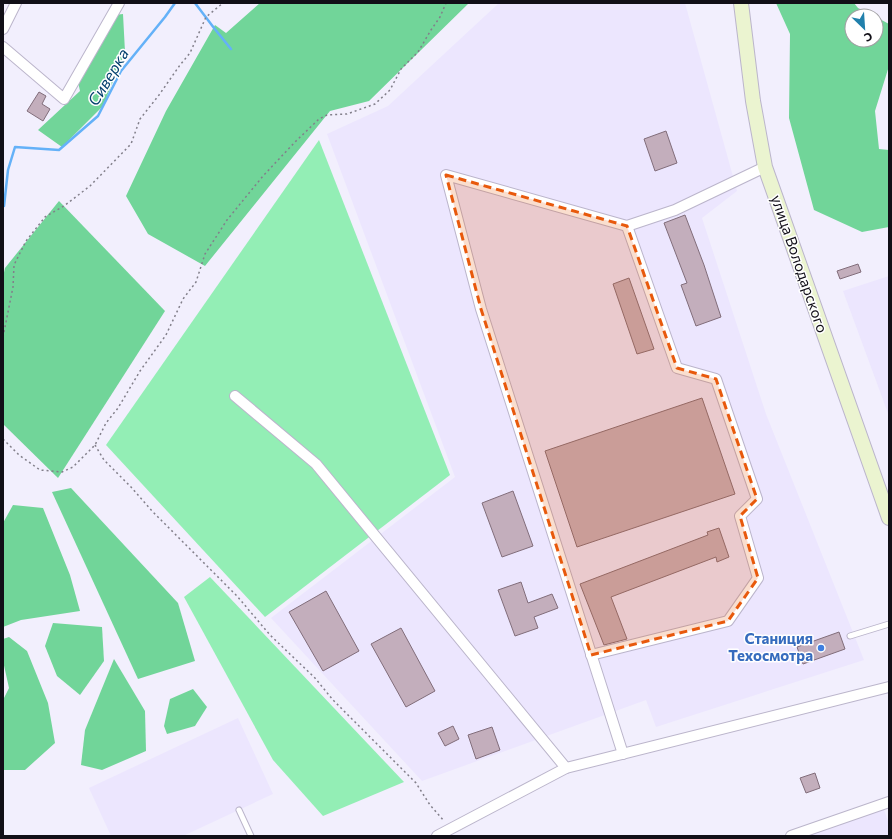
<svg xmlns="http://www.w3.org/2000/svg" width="892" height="839" font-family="Commissioner,sans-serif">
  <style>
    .built { fill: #ece6fe }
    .green { fill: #93eeb5 }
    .forest { fill: #71d599 }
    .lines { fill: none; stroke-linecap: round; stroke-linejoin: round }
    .stream { stroke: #64b1f8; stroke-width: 2.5 }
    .building { fill: #c3aebc; stroke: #816d7a }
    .lane-casing { stroke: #bbb5cb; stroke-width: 7 }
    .street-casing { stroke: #bbb5cb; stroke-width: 12 }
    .secondary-casing { stroke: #bbb5cb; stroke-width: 16 }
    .path { stroke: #827f8a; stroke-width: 1.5; stroke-dasharray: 2 3; stroke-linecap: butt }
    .lane { stroke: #fff; stroke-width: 5 }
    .street { stroke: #fff; stroke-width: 10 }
    .secondary { stroke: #ebf4d0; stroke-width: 14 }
    .marked { fill: #e8590c; fill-opacity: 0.2; stroke: #e8590c; stroke-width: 3; stroke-dasharray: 8 5; stroke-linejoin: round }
    .shop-dot { fill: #3f7fe0; stroke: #fff; stroke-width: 1.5 }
    .labels { text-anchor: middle; stroke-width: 3; stroke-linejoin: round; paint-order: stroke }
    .street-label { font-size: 15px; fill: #110f17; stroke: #fff }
    .shop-label { font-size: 15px; font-weight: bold; fill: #366cbe; stroke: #fff; text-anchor: end }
    .water-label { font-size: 16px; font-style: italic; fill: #03406d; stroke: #fff }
  </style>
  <rect width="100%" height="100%" fill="#f2effd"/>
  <!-- built -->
  <g class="built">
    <path d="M499 3H685L737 191 702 218 766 414 864 660 656 727 646 700 422 781 271 618 455 477 327 134 388 106Z"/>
    <path d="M889 276V416L843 291Z"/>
    <path d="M238 718 273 794 183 836H111L89 788Z"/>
    <path d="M883 807 889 824V836H792Z"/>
  </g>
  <!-- green -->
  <g class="green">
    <path d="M319 140 450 475 265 617 106 445Z"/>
    <path d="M210 577 404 782 323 816 273 760 184 597Z"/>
  </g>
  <!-- forest -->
  <g class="forest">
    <path d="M260 3H469L369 101 330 111 205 266 148 234 126 196 166 111 215 25 226 33Z"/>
    <path d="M776 3H854L858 8 874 16H852V40H876V17L889 24V66L875 111 879 149 889 150V227L862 232 814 210 789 118 790 34Z"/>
    <path d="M123 14 125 52 103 106 62 147 38 130 80 91 76 73 106 16Z"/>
    <path d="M59 201 165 311 58 478 3 424V277L5 268Z"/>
    <path d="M71 488 178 603 195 661 138 679 52 492Z"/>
    <path d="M13 505 43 508 70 575 80 611 21 620 3 627V523Z"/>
    <path d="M53 623 102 627 104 661 80 695 57 676 45 646Z"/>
    <path d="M9 637 27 651 48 703 55 743 25 770H3V700L9 688 3 661V639Z"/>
    <path d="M114 659 145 711 146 751 102 770 81 765 85 730Z"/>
    <path d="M193 689 207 707 195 726 167 734 164 726 170 699Z"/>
  </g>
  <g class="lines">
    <!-- stream -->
    <g class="stream">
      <path d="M195 3 214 28 231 49"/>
      <path d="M3 206H4L8 170 15 147 59 150 98 116 121 71 165 17 175 3"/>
    </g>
  </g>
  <!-- building -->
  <g class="building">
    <path d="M39 92 46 96 42 104 50 109 43 121 27 111Z"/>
    <path d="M666 131 677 163 655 171 644 139Z"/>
    <path d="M685 215 704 265 721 317 696 326 681 285 687 283 664 223Z"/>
    <path d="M858 264 861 272 840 279 837 271Z"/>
    <path d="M629 278 654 349 637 354 613 284Z"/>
    <path d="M702 398 735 494 577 547 545 451Z"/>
    <path d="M513 491 533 546 502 557 482 503Z"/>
    <path d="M719 528 729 557 717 562 716 557 611 597 627 639 604 645 580 584 708 535 707 532Z"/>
    <path d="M521 582 528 603 552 594 558 608 534 617 538 628 515 636 498 590Z"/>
    <path d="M326 591 359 651 323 671 289 612Z"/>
    <path d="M401 628 435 691 406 707 371 644Z"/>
    <path d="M839 632 845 649 803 664 797 647Z"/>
    <path d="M453 726 459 739 445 746 438 733Z"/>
    <path d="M492 727 500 750 476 759 468 735Z"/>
    <path d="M815 773 820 788 806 793 800 778Z"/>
  </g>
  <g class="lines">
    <!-- lane casing -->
    <g class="lane-casing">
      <g id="lane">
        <path d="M850 636 889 624"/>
        <path d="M239 810 251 836"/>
      </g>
    </g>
    <!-- street casing -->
    <g class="street-casing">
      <g id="street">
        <path d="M3 29 16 3"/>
        <path d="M3 47 64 99 119 3"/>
        <path d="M235 396 316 464 566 768"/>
        <path d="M591 655 728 621 758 578 740 516 757 499 716 379 677 368 627 226"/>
        <path d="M623 754 481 309 446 175 627 226 675 210 765 167"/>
        <path d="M437 836 566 768 889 687"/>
        <path d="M791 836 889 802"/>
      </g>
    </g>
    <!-- secondary casing -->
    <g class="secondary-casing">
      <path id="secondary" d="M741 3 753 101 765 167 889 518"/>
    </g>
    <!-- path -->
    <g class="path">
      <path d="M3 337 13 287 14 265 26 241 45 217 64 206 90 186 131 144 140 119 159 95 180 65 190 53 206 17 223 3"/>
      <path d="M3 439 19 455 40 470 62 472 73 467 95 445 106 423 118 408 140 371 166 335 183 299 196 282 205 254 227 220 263 176 295 142 319 119 327 115 347 114 375 104 390 90 401 69 418 52 431 30 440 17 446 3"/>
      <path d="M95 445 104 460 131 487 152 511 237 596 270 635 315 678 333 700 416 783 430 805 444 821"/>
    </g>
    <!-- lane -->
    <use href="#lane" class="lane"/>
    <!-- street -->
    <use href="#street" class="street"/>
    <!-- secondary -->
    <use href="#secondary" class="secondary"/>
  </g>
  <!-- marked area -->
  <path class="marked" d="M446 175 627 226 677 368 716 379 757 499 740 516 758 578 728 621 591 655 481 309Z"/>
  <!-- markers -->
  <circle class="shop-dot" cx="821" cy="648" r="4"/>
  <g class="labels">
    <!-- street labels -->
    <g class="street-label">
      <text transform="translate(799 264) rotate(71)" y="5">улица Володарского</text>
    </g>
    <!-- shop labels -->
    <g class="shop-label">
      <text x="813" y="644">Станиция<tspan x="813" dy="17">Техосмотра</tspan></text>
    </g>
    <!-- water labels -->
    <g class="water-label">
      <text transform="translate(108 77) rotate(-59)" y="6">Сиверка</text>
    </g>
  </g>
  <!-- border -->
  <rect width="892" height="839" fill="none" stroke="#110f17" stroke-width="8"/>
  <!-- north arrow -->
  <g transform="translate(864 28) rotate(155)"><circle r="19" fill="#ffffff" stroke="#a09fa2"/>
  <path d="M0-3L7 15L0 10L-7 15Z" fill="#2180ac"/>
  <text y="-6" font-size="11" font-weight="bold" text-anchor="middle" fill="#110f17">С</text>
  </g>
</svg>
